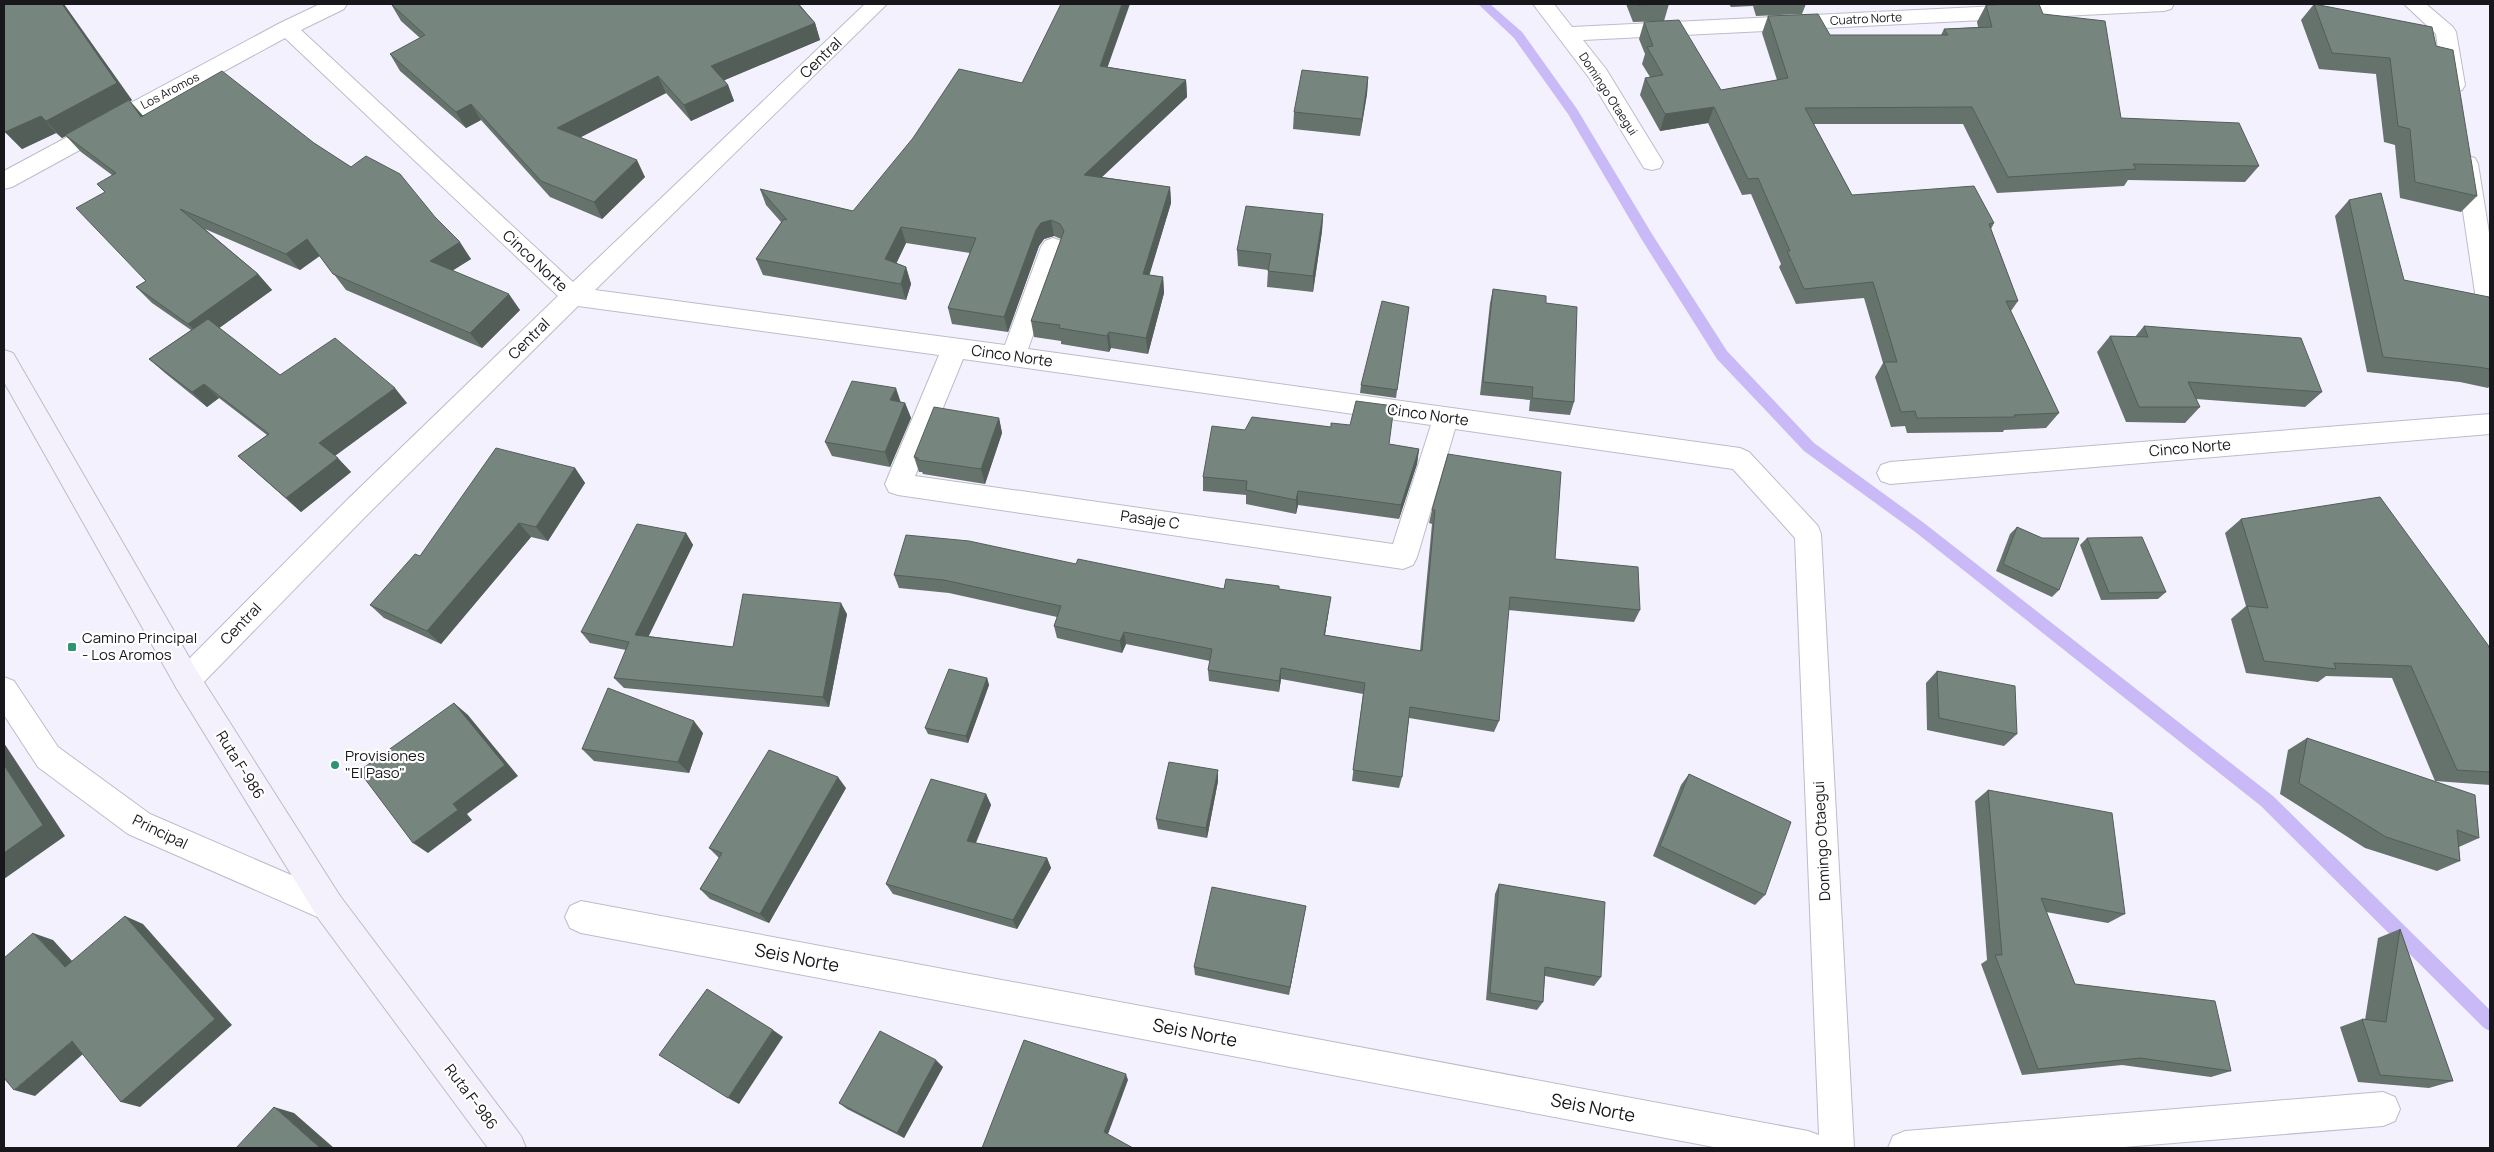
<svg xmlns="http://www.w3.org/2000/svg" width="2494" height="1152" font-family="Manrope,sans-serif">
  <style>
    .lines { fill: none; stroke-linecap: round; stroke-linejoin: round }
    .stream { fill: #c9b9f7; fill-rule: evenodd }
    .lane-casing { stroke: #bebbcb; stroke-width: 2 }
    .street-casing { stroke: #bebbcb; stroke-width: 2 }
    .secondary-casing { stroke: #bebbcb; stroke-width: 2 }
    .lane { fill: #fff; fill-rule: evenodd }
    .street { fill: #fff; fill-rule: evenodd }
    .secondary { fill: #f4f1fc; fill-rule: evenodd }
    .wall { fill: #65736c }
    .shaded-wall { fill: #535e58 }
    .building { fill: #76867e; stroke: #535e58 }
    .poi-dot { fill: #2e9471; stroke: #fff; stroke-width: 2 }
    .labels { text-anchor: middle; stroke-width: 4.5; stroke-linejoin: round; paint-order: stroke }
    .far-street-label { font-size: 12px; fill: #18171c; stroke: #fff }
    .street-label { font-size: 15px; fill: #18171c; stroke: #fff }
    .poi-label { font-size: 15px; fill: #18171c; stroke: #fff; text-anchor: start }
    .near-street-label { font-size: 18px; fill: #18171c; stroke: #fff }
  </style>
  <rect width="100%" height="100%" fill="#f4f1fe"/>
  <g class="lines">
    <!-- stream -->
    <path class="stream" d="M1478 4H1490L1522 32 1577 109 1652 234 1727 351 1814 443 1924 523 2273 796 2490 1010V1031L2484 1028 2261 806 1914 531 1804 451 1717 359 1642 240 1568 114 1514 38Z"/>
    <!-- lane casing -->
    <g class="lane-casing">
      <path id="lane" d="M2383 1092 2395 1097 2400 1109 2395 1121 2383 1126 2112 1148H1888L1893 1136 1905 1131Z"/>
    </g>
    <!-- street casing -->
    <g class="street-casing">
      <g id="street">
        <path d="M320 4H347L344 9 301 30 573 282 865 4H887L595 290 1005 345 1041 247 1045 241 1053 238 1061 241 1065 247 1028 349 1740 448 1749 452 1818 526 1821 534 1854 1148H1719L581 933 570 928 565 917 570 906 581 901 1808 1131 1819 1135 1795 538 1733 469 1455 429 1417 557 1413 565 1403 569 898 495 889 492 885 484 939 355 578 306 366 516 197 689 187 693 177 689 173 680 177 671 347 500 558 296 285 38 12 187 4 189V171L280 23ZM963 359 1431 425 1393 544 915 476Z"/>
        <path d="M1533 4H1554L1572 27 2037 4H2174L2171 9 2164 11 1583 40 1606 69 1663 162 1660 168 1652 170 1644 168 1590 79Z"/>
        <path d="M2404 4H2426L2453 27 2456 32 2465 85 2462 90 2454 92 2446 90 2443 85 2436 34Z"/>
        <path d="M2467 156 2475 158 2478 164 2490 239V322L2481 320 2478 313 2456 164 2459 158Z"/>
        <path d="M2490 414V434L1890 484 1881 481 1877 473 1881 465 1890 462Z"/>
        <path d="M4 677 14 681 58 747 150 814 340 896 345 907 340 918 329 922 128 834 38 767 4 715Z"/>
      </g>
    </g>
    <!-- secondary casing -->
    <g class="secondary-casing">
      <path id="secondary" d="M4 350 13 353 197 671 340 896 521 1136 526 1148H488L318 918 177 689 4 382Z"/>
    </g>
    <!-- lane -->
    <use href="#lane" class="lane"/>
    <!-- street -->
    <use href="#street" class="street"/>
    <!-- secondary -->
    <use href="#secondary" class="secondary"/>
  </g>
  <!-- wall -->
  <g class="wall">
    <path d="M4 4 132 100 130 101 143 116 314 143 351 167 435 217 471 259 452 271 520 310 482 348 346 290 320 256 300 270 205 229 258 274 272 290 219 328 280 375 407 403 335 456 351 472 301 512 238 456 267 435 219 398 207 407 165 373 149 359 191 330 152 303 136 287 146 281 105 192 112 175 81 152 66 136 62 138 56 133 22 149 5 132Z"/>
    <path d="M391 4 800 5 815 23 820 40 724 80 728 85 734 101 691 121 666 93 580 137 645 177 602 219 550 197 481 120 466 128 400 71 390 54 420 38 401 21Z"/>
    <path d="M1626 4H1660H1654H1669L1664 21 1633 22Z"/>
    <path d="M1729 4H1806L1802 14 1756 16 1753 6 1731 7Z"/>
    <path d="M1971 4H2004L1972 5Z"/>
    <path d="M2314 4 2436 46 2477 196 2461 212 2400 198 2395 145 2384 142 2376 74 2319 69 2301 20Z"/>
    <path d="M1986 5 2043 14 2121 118 2259 166 2245 182 2128 180 2124 186 1997 193 1963 124H1814L1852 195 1994 223 1991 229 2018 301 2011 311 2059 413 2046 428 2004 430 2003 432 1907 433 1905 426 1891 427 1875 377 1883 363 1864 298 1796 304 1779 267 1781 264 1751 194 1742 195 1708 123 1660 131 1640 95 1645 78 1650 77 1642 64 1645 54 1639 39 1644 22 1721 90 1777 80 1762 33 1768 16 1830 35H1941L1944 29 1978 27 1977 22Z"/>
    <path d="M1108 67 1186 80 1187 97 1102 177 1170 187 1171 203 1149 275 1163 277 1164 293 1148 354 1111 348 1109 352 1061 344V341L1034 337 1031 321 1061 239 1054 236 1044 239 1039 246 1008 332 952 324 948 308 970 253 906 243 896 263 906 267 911 284 906 300 763 275 756 259 781 222 766 205 760 189 853 211 1022 83Z"/>
    <path d="M1368 77 1367 94 1360 136 1293 129 1294 112Z"/>
    <path d="M2349 200 2404 280 2490 301V386L2488 388 2460 382 2367 372 2335 216Z"/>
    <path d="M1323 214 1322 231 1313 292 1267 287 1268 270 1238 266 1237 250Z"/>
    <path d="M1493 289 1546 303 1574 402 1570 415 1529 411 1530 400 1480 395 1490 303Z"/>
    <path d="M1409 307 1396 398 1360 393 1361 385Z"/>
    <path d="M2144 326 2322 392 2305 407 2196 399 2200 407 2185 423 2126 422 2097 352 2110 336 2135 337Z"/>
    <path d="M905 403 911 418 890 467 832 456 825 442Z"/>
    <path d="M999 418 1002 433 985 484 923 474 922 472H919L914 457Z"/>
    <path d="M1389 444 1419 449 1417 464 1399 519 1298 505 1296 514 1246 504V495L1203 491V477Z"/>
    <path d="M1448 454 1555 559 1640 610 1634 622 1508 610 1499 721 1494 732 1409 718 1402 777 1399 788 1352 781 1363 694 1281 679 1279 692 1209 681 1208 670 1210 661 1126 644 1122 653 1057 638 1054 626 1057 617 949 593 899 588 894 575 1076 564 1224 589H1279L1329 609 1325 635 1420 651 1432 524 1429 523 1432 510Z"/>
    <path d="M575 468 585 483 548 541 531 537 441 644 384 618 370 605 420 556Z"/>
    <path d="M2241 519 2490 650V785L2435 781 2392 678 2326 676 2318 682 2246 673 2231 619 2246 606 2225 533Z"/>
    <path d="M2017 527 2059 590 2052 597 1996 571 2010 534Z"/>
    <path d="M686 533 693 545 648 636 733 647 847 614 829 707 624 688 614 678 626 650 590 643 581 632Z"/>
    <path d="M2087 538 2166 592 2158 599 2101 600 2080 545Z"/>
    <path d="M1937 671 2017 734 2004 746 1927 730 1926 683Z"/>
    <path d="M987 678 989 685 968 743 928 734 925 728Z"/>
    <path d="M703 733 689 773 594 761 582 749Z"/>
    <path d="M2307 738 2479 838 2459 847 2460 861 2437 871 2365 848 2280 794 2288 750Z"/>
    <path d="M1689 774 1765 895 1755 905 1653 856 1681 785Z"/>
    <path d="M1218 781 1207 838 1158 829 1156 819Z"/>
    <path d="M846 788 769 923 710 899 700 889 719 858 709 848Z"/>
    <path d="M1988 790 2125 914 2108 923 2046 912 2075 984 2231 1071 2211 1077 2122 1065 2022 1075 1981 964 1987 960 1975 801Z"/>
    <path d="M986 794 991 805 976 843 1047 858 1051 868 1017 929 893 894 886 884Z"/>
    <path d="M1499 884 1601 977 1594 986 1545 976 1543 1002 1537 1010 1486 1000 1495 894Z"/>
    <path d="M1306 906 1289 995 1195 975 1194 967Z"/>
    <path d="M2400 929 2453 1081 2429 1088 2358 1082 2340 1027 2362 1019 2365 1020 2378 938Z"/>
    <path d="M943 1067 904 1138 847 1109 839 1103Z"/>
  </g>
  <!-- shaded-wall -->
  <g class="shaded-wall">
    <path d="M62 4H64L132 100 130 101 144 117H141L130 101 62 138 46 121Z"/>
    <path d="M1122 4H1130L1102 83 1100 66Z"/>
    <path d="M815 23 820 40 718 83 711 66Z"/>
    <path d="M658 76 666 93 566 145 557 128Z"/>
    <path d="M1368 77 1367 94 1360 136 1362 119Z"/>
    <path d="M1186 80 1187 97 1086 192 1084 175Z"/>
    <path d="M728 85 734 101 691 121 684 105Z"/>
    <path d="M471 104 481 120 466 128 456 112Z"/>
    <path d="M1714 107 1708 123 1660 131 1665 114Z"/>
    <path d="M41 116 56 133 22 149 5 132Z"/>
    <path d="M637 160 645 177 602 219 594 202Z"/>
    <path d="M1170 187 1171 203 1145 290 1143 274Z"/>
    <path d="M1323 214 1322 231 1313 292V276Z"/>
    <path d="M1051 220 1054 236 1044 239 1039 246 1008 332 1004 317 1036 230 1041 223Z"/>
    <path d="M901 227 906 243 891 275 885 259Z"/>
    <path d="M307 239 320 255 300 270 286 254Z"/>
    <path d="M460 242 471 259 442 277 430 261Z"/>
    <path d="M906 267 911 284 906 300 901 284Z"/>
    <path d="M258 274 272 290 204 339 188 324Z"/>
    <path d="M1163 277 1164 293 1148 354 1146 338Z"/>
    <path d="M509 294 520 310 482 348 470 333Z"/>
    <path d="M1109 332 1111 348 1109 352 1107 336Z"/>
    <path d="M204 384 219 398 207 407 192 392Z"/>
    <path d="M395 388 407 403 333 457 319 443Z"/>
    <path d="M896 388 901 403 890 400Z"/>
    <path d="M905 403 911 418 890 467 885 452Z"/>
    <path d="M999 418 1002 433 985 484 981 469Z"/>
    <path d="M1419 449 1417 464 1399 519 1401 505Z"/>
    <path d="M338 458 351 472 301 512 286 498Z"/>
    <path d="M575 468 585 483 548 541 536 527Z"/>
    <path d="M1298 491V505L1296 514V500Z"/>
    <path d="M519 523 531 537 441 644 427 631Z"/>
    <path d="M686 533 693 545 644 646 635 635Z"/>
    <path d="M1331 597 1329 609 1323 647 1324 635Z"/>
    <path d="M841 603 847 614 829 707 823 697Z"/>
    <path d="M1124 632 1126 644 1122 653 1120 641Z"/>
    <path d="M1281 668V679L1279 692V681Z"/>
    <path d="M987 678 989 685 968 743 966 736Z"/>
    <path d="M454 703 468 715 518 776 467 814 472 820 428 853 413 843 453 804Z"/>
    <path d="M694 721 703 733 689 773 678 762Z"/>
    <path d="M4 743 65 836 4 879Z"/>
    <path d="M1218 770V781L1207 838 1206 828Z"/>
    <path d="M838 777 846 788 769 923 760 914Z"/>
    <path d="M986 794 991 805 972 851 967 841Z"/>
    <path d="M1047 858 1051 868 1017 929 1013 920Z"/>
    <path d="M1306 906 1304 916 1289 995 1290 987Z"/>
    <path d="M125 916 143 924 232 1025 140 1107 121 1102Z"/>
    <path d="M33 933 53 940 84 974 65 967Z"/>
    <path d="M773 1030 783 1037 739 1104 728 1098Z"/>
    <path d="M72 1041 91 1047 35 1096 14 1090Z"/>
    <path d="M936 1060 943 1067 904 1138 897 1133Z"/>
    <path d="M1126 1074 1128 1080 1107 1137 1104 1132Z"/>
    <path d="M274 1107 294 1113 334 1148H320Z"/>
  </g>
  <!-- building -->
  <g class="building">
    <path d="M4 4H62L117 83 46 121 41 116 5 132 4 129Z"/>
    <path d="M391 4H798L815 23 711 66 728 85 684 105 658 76 557 128 637 160 594 202 541 181 471 104 456 112 390 54 425 35Z"/>
    <path d="M1061 4H1122L1100 66 1186 80 1084 175 1170 187 1143 274 1163 277 1146 338 1109 332 1107 336 1059 328 1060 325 1031 321 1064 231 1060 224 1051 220 1041 223 1036 230 1004 317 948 308 976 238 901 227 885 259 906 267 901 284 756 259 784 219 787 220 760 189 853 211 913 138 959 69 1022 83Z"/>
    <path d="M1638 4H1660L1638 5Z"/>
    <path d="M2016 4H2039L2043 14 2105 21 2121 118 2239 123 2259 166 2133 164 2136 169 2008 177 1972 107 1805 108 1852 195 1974 186 1994 223 1989 224 2018 301H2006L2059 413 2014 415 2015 417 1917 418 1915 411 1901 412 1884 362H1897L1873 282 1804 289 1787 251H1790L1758 178 1748 179 1714 107 1665 114 1645 78 1663 75 1647 47 1653 46 1644 22 1679 20 1721 90 1788 78 1768 16 1818 14 1830 35H1948L1944 29 1992 27 1986 5Z"/>
    <path d="M2314 4 2432 27 2436 46 2453 50 2477 196 2415 182 2410 129 2398 126 2390 58 2332 53Z"/>
    <path d="M1302 70 1368 77 1362 119 1294 112Z"/>
    <path d="M222 71 314 143 351 167 366 156 400 174 435 217 460 242 430 261 509 294 470 333 333 274 307 239 286 254 180 209 258 274 188 324 136 287 146 281 76 208 105 192 97 184 116 173 65 135 129 100 141 117Z"/>
    <path d="M2381 193 2404 280 2489 297 2490 301V369L2478 367 2383 357 2349 200Z"/>
    <path d="M1246 206 1323 214 1313 276 1268 271 1271 254 1237 250Z"/>
    <path d="M1493 289 1546 296V303L1577 307 1574 402 1532 398 1533 387 1483 382Z"/>
    <path d="M1382 301 1409 307 1397 390 1361 385Z"/>
    <path d="M208 319 280 375 335 338 395 388 319 443 338 458 286 498 238 456 269 434 204 384 192 392 149 359Z"/>
    <path d="M2144 326 2301 338 2322 392 2188 382 2200 407H2139L2110 336 2148 337Z"/>
    <path d="M852 381 896 388 890 400 905 403 885 452 825 442Z"/>
    <path d="M1356 401 1394 406 1389 444 1419 449 1401 505 1298 491 1296 500 1246 490 1247 481 1203 477 1212 426 1245 430 1252 417 1331 427V423L1350 425Z"/>
    <path d="M934 407 999 418 981 469 918 460V458L914 457Z"/>
    <path d="M496 448 575 468 536 527 519 523 427 631 370 605 415 554 420 556Z"/>
    <path d="M1448 454 1561 472 1555 559 1638 567 1640 610 1510 597 1499 721 1410 707 1402 777 1353 770 1365 683 1281 668 1279 681 1208 670 1212 649 1124 632 1120 641 1054 626 1061 606 944 580 894 575 906 535 969 541 1076 564 1078 559 1224 589 1226 579 1279 586V589L1331 597 1324 635 1422 651 1435 510H1432Z"/>
    <path d="M2380 497 2488 645 2490 650V772L2457 770 2411 666 2334 663 2336 669 2264 661 2247 606 2268 608 2241 519Z"/>
    <path d="M637 524 686 533 635 635 733 647 743 594 841 603 823 697 614 678 629 642 581 632Z"/>
    <path d="M2017 527 2042 538H2079L2059 590 2003 564Z"/>
    <path d="M2142 537 2166 592 2109 593 2087 538Z"/>
    <path d="M949 669 987 678 966 736 925 728Z"/>
    <path d="M1937 671 2015 686 2017 734 1939 718Z"/>
    <path d="M608 688 694 721 678 762 582 749Z"/>
    <path d="M454 703 505 765 453 804 458 810 413 843 359 771Z"/>
    <path d="M2307 738 2475 795 2479 838 2457 830 2460 861 2386 837 2299 783Z"/>
    <path d="M769 750 838 777 760 914 700 889 722 853 709 848Z"/>
    <path d="M1169 762 1218 770 1206 828 1156 819Z"/>
    <path d="M4 765 43 825 4 853Z"/>
    <path d="M1689 774 1791 822 1765 895 1660 846Z"/>
    <path d="M931 779 986 794 967 841 1047 858 1013 920 886 884Z"/>
    <path d="M1988 790 2112 813 2125 914 2041 898 2075 984 2215 1001 2231 1071 2140 1058 2038 1069 1995 955H2002Z"/>
    <path d="M1499 884 1605 902 1601 977 1545 967 1543 1002 1490 993Z"/>
    <path d="M1212 887 1306 906 1290 987 1194 967Z"/>
    <path d="M125 916 215 1019 121 1102 72 1041 14 1090 4 1078V958L33 933 65 967Z"/>
    <path d="M2400 929 2453 1081 2380 1075 2362 1019 2386 1022Z"/>
    <path d="M707 989 773 1030 728 1098 659 1055Z"/>
    <path d="M880 1031 936 1060 897 1133 839 1103Z"/>
    <path d="M1024 1040 1126 1074 1104 1132 1133 1148H982Z"/>
    <path d="M274 1107 320 1148H236Z"/>
  </g>
  <!-- markers -->
  <g class="poi-dot">
    <rect x="67" y="642" width="10" height="10" rx="2.5"/>
    <circle cx="335" cy="765" r="5"/>
  </g>
  <g class="labels">
    <!-- far-street labels -->
    <g class="far-street-label">
      <text transform="translate(1866 19) rotate(-3)" y="4">Cuatro Norte</text>
      <text transform="translate(170 91) rotate(-28)" y="4">Los Aromos</text>
      <text transform="translate(1608 94) rotate(57)" y="4">Domingo Otaegui</text>
    </g>
    <!-- street labels -->
    <g class="street-label">
      <text transform="translate(821 58) rotate(-44)" y="5">Central</text>
      <text transform="translate(535 261) rotate(43)" y="5">Cinco Norte</text>
      <text transform="translate(529 339) rotate(-45)" y="5">Central</text>
      <text transform="translate(1012 356) rotate(8)" y="5">Cinco Norte</text>
      <text transform="translate(1428 415) rotate(8)" y="5">Cinco Norte</text>
      <text transform="translate(2190 448) rotate(-5)" y="5">Cinco Norte</text>
      <text transform="translate(1150 520) rotate(8)" y="5">Pasaje C</text>
      <text transform="translate(241 624) rotate(-46)" y="5">Central</text>
      <text transform="translate(240 765) rotate(58)" y="5">Ruta F-986</text>
      <text transform="translate(160 832) rotate(26)" y="5">Principal</text>
      <text transform="translate(1822 841) rotate(-93)" y="5">Domingo Otaegui</text>
      <text transform="translate(471 1097) rotate(53)" y="5">Ruta F-986</text>
    </g>
    <!-- poi labels -->
    <g class="poi-label">
      <text x="82" y="643">Camino Principal<tspan x="82" dy="17">- Los Aromos</tspan></text>
      <text x="345" y="761">Provisiones<tspan x="345" dy="17">"El Paso"</tspan></text>
    </g>
    <!-- near-street labels -->
    <g class="near-street-label">
      <text transform="translate(797 958) rotate(11)" y="6">Seis Norte</text>
      <text transform="translate(1195 1033) rotate(11)" y="6">Seis Norte</text>
      <text transform="translate(1593 1108) rotate(11)" y="6">Seis Norte</text>
    </g>
  </g>
  <!-- border -->
  <rect width="2494" height="1152" fill="none" stroke="#18171c" stroke-width="10"/>
</svg>
